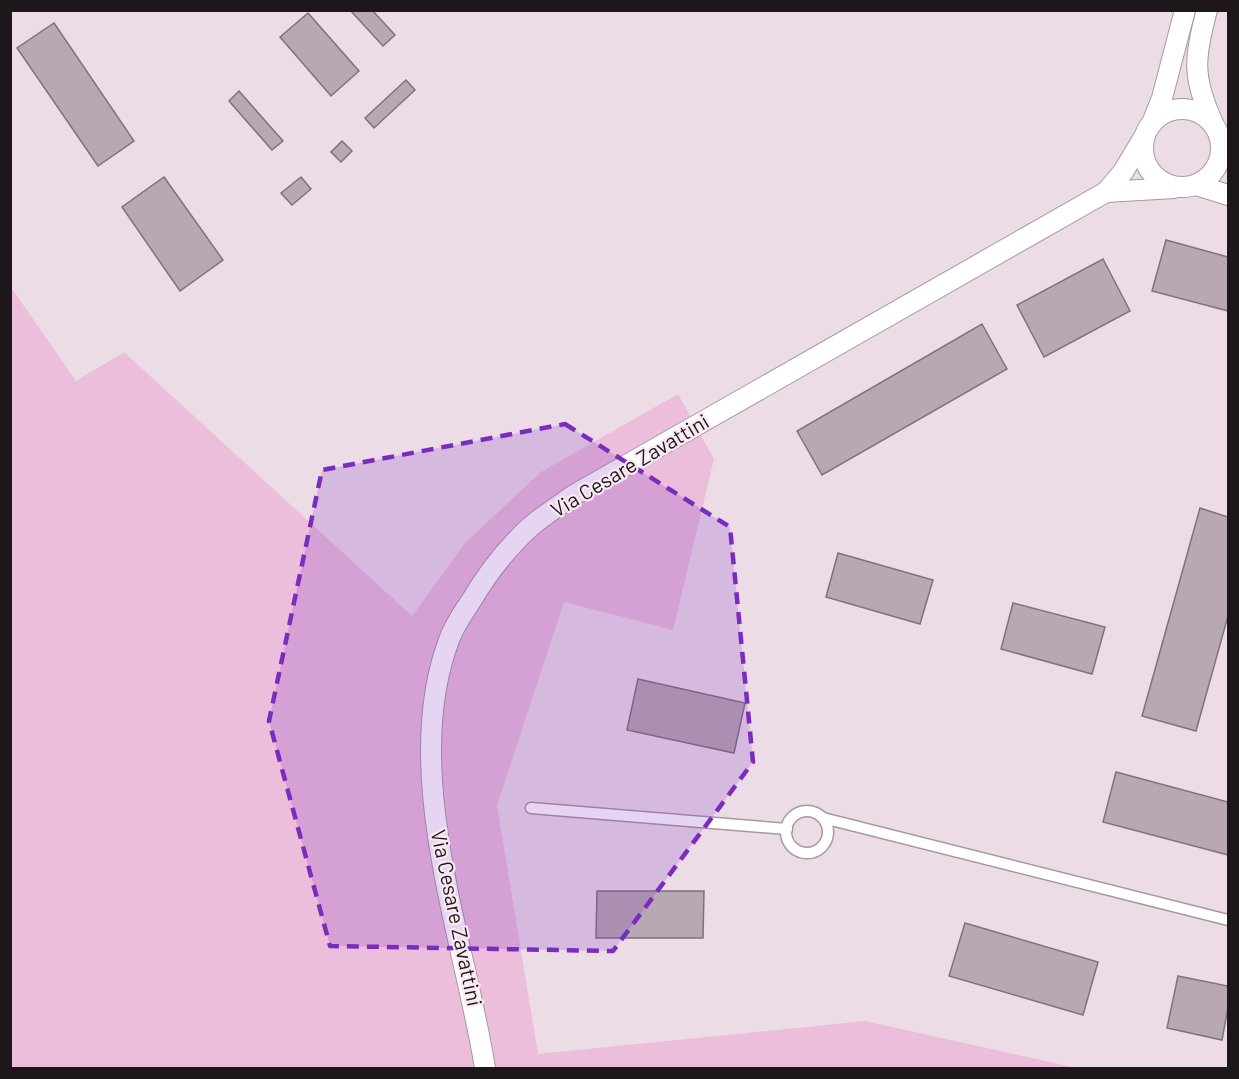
<svg xmlns="http://www.w3.org/2000/svg" width="1239" height="1079" font-family="Barlow,sans-serif">
  <style>
    .green { fill: #ecbedb }
    .building { fill: #b7a8b1; stroke: #80727a; stroke-width: 1.5 }
    .lines { fill: none; stroke-linecap: round; stroke-linejoin: round }
    .lane-casing { stroke: #a798a1; stroke-width: 13 }
    .street-casing { stroke: #a798a1; stroke-width: 22 }
    .lane { stroke: #fff; stroke-width: 10 }
    .street { stroke: #fff; stroke-width: 20 }
    .marked { fill: #7b2cbf; fill-opacity: 0.2; stroke: #7b2cbf; stroke-width: 4.5; stroke-dasharray: 12 8; stroke-linejoin: round }
    .labels { text-anchor: middle; stroke-width: 4.5; stroke-linejoin: round; paint-order: stroke }
    .street-label { font-size: 21px; fill: #1d171b; stroke: #f9e9f3 }
  </style>
  <rect width="100%" height="100%" fill="#ecdce6"/>
  <!-- green -->
  <path class="green" d="M10 286 76 381 124 352 412 616 466 542 541 472 678 394 714 459 673 630 564 602 497 805 538 1054 865 1021 1077 1068H11Z"/>
  <!-- building -->
  <g class="building">
    <path d="M350 10H372L395 35 383 46Z"/>
    <path d="M308 13 359 71 331 96 280 37Z"/>
    <path d="M54 23 134 141 98 166 17 48Z"/>
    <path d="M406 80 415 90 374 128 365 118Z"/>
    <path d="M239 91 283 141 272 150 229 101Z"/>
    <path d="M342 141 352 151 341 162 331 152Z"/>
    <path d="M164 177 223 260 180 291 122 207Z"/>
    <path d="M301 177 311 189 292 205 281 193Z"/>
    <path d="M1166 240 1228 257V311L1152 291Z"/>
    <path d="M1103 259 1130 311 1044 357 1017 305Z"/>
    <path d="M982 324 1007 369 822 475 797 431Z"/>
    <path d="M1200 508 1228 517V616L1196 731 1142 716Z"/>
    <path d="M838 553 933 580 920 624 826 597Z"/>
    <path d="M1013 603 1105 627 1092 674 1001 649Z"/>
    <path d="M638 679 745 703 734 753 627 730Z"/>
    <path d="M1116 772 1228 802V855L1103 822Z"/>
    <path d="M597 891H704L703 938H596Z"/>
    <path d="M965 923 1098 962 1083 1015 949 976Z"/>
    <path d="M1178 976 1228 986V1008L1222 1040 1167 1028Z"/>
  </g>
  <g class="lines">
    <!-- lane casing -->
    <g class="lane-casing">
      <g id="lane">
        <path d="M531 808 787 829"/>
        <circle cx="807" cy="832" r="21"/>
        <path d="M823 818 1228 920"/>
      </g>
    </g>
    <!-- street casing -->
    <g class="street-casing">
      <g id="street">
        <path d="M1207 10C1194 58 1192 77 1213 123"/>
        <circle cx="1182" cy="148" r="39"/>
        <path d="M1152 123 1162 98 1185 10"/>
        <path d="M1144 137 1123 172 1106 192 1174 188"/>
        <path d="M1196 185 1228 195"/>
        <path d="M485 1068C464 937 400 770 449 640 454 626 463 613 471 601 487 574 507 548 530 527 544 515 560 505 574 495L1106 192"/>
      </g>
    </g>
    <!-- lane -->
    <use href="#lane" class="lane"/>
    <!-- street -->
    <use href="#street" class="street"/>
  </g>
  <!-- marked area -->
  <path class="marked" d="M565 424 730 527 753 762 613 951 330 946 269 721 322 470Z"/>
  <g class="labels">
    <!-- street labels -->
    <g class="street-label">
      <text transform="translate(630 466) rotate(-31)" y="7">Via Cesare Zavattini</text>
      <text transform="translate(456 918) rotate(78)" y="7">Via Cesare Zavattini</text>
    </g>
  </g>
  <!-- border -->
  <rect width="1239" height="1079" fill="none" stroke="#1d171b" stroke-width="24"/>
</svg>
